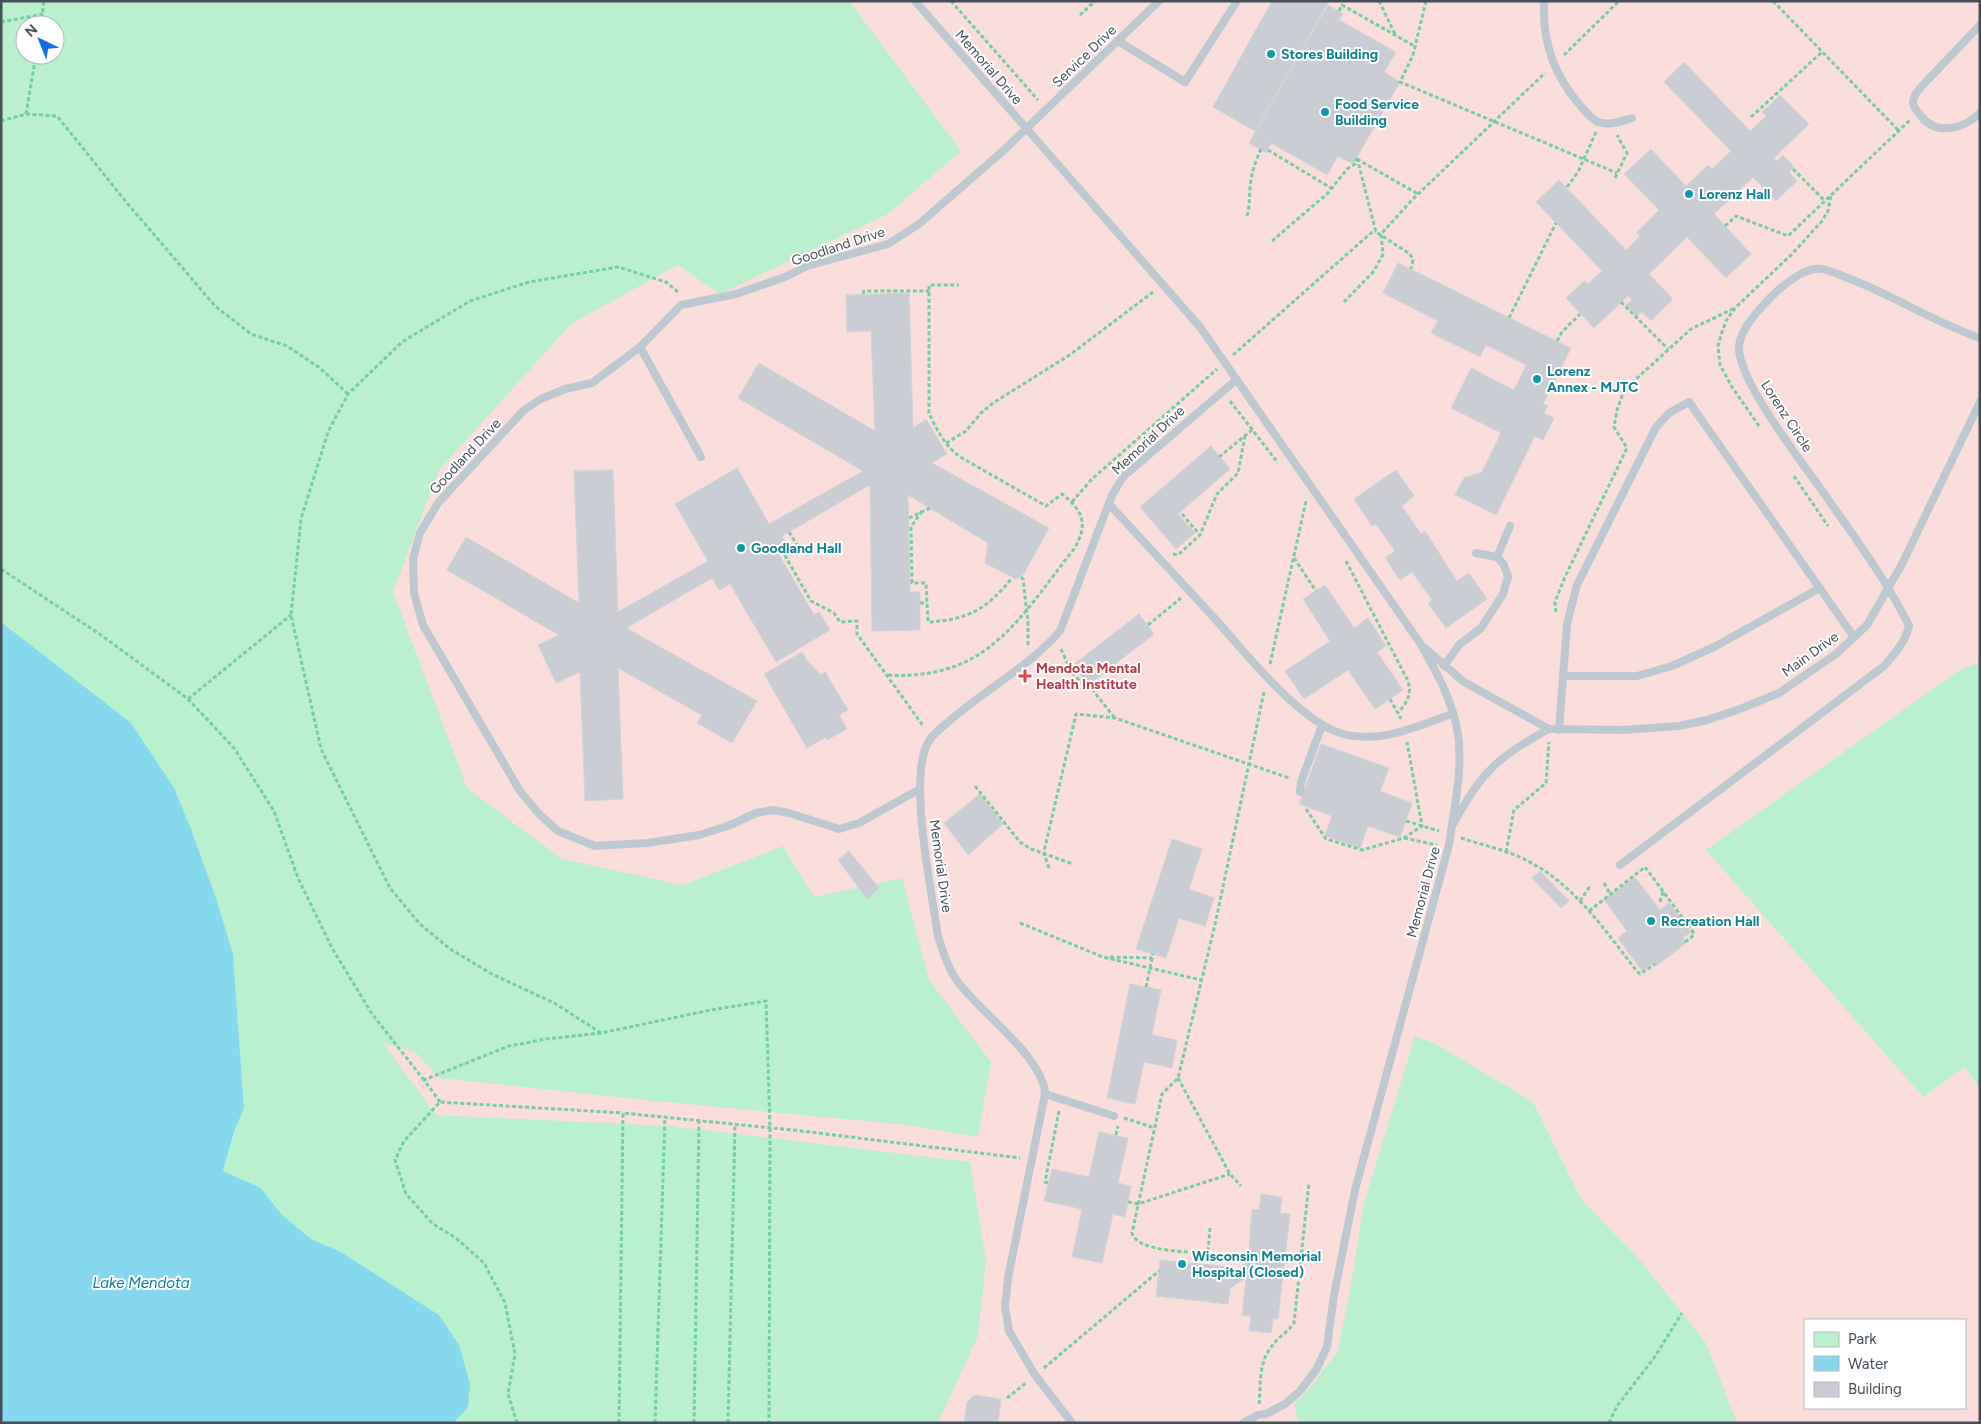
<svg xmlns="http://www.w3.org/2000/svg" width="1981" height="1424" font-family="Figtree,sans-serif">
  <style>
    .medical { fill: #fbdedb; fill-rule: evenodd }
    .green { fill: #b9f0ce; fill-rule: evenodd }
    .water { fill: #85d8ee }
    .building { fill: #c9ccd2; stroke: #d1d3d9 }
    .lines { fill: none; stroke-linecap: round; stroke-linejoin: round }
    .path { stroke: #70cea0; stroke-width: 3; stroke-dasharray: 4 2.5; stroke-linecap: butt }
    .service { stroke: #bdc7d0; stroke-width: 8 }
    .culture-dot { fill: #0f9aa8; stroke: #fff; stroke-width: 2 }
    .health-dot { fill: #e0444e; stroke: #fff; stroke-width: 2 }
    .labels { text-anchor: middle; stroke-width: 4; stroke-linejoin: round; paint-order: stroke }
    .culture-label { font-size: 14px; font-weight: bold; fill: #0d838f; stroke: #fff; text-anchor: start }
    .street-label { font-size: 14px; fill: #45505b; stroke: #fff }
    .health-label { font-size: 14px; font-weight: bold; fill: #be3a42; stroke: #fff; text-anchor: start }
    .water-label { font-size: 15px; font-style: italic; fill: #097c9c; stroke: #fff }
  </style>
  <rect width="100%" height="100%" fill="#f0eded"/>
  <!-- medical -->
  <path class="medical" d="M1 1H1980V1423H454L468 1407 11 629 1 622ZM25 25H55V55H25ZM1805 1320H1965V1408H1805Z"/>
  <!-- green -->
  <g class="green">
    <path d="M1 1H849L961 151 888 214 720 294 678 265 571 324 439 470 393 592 467 788 562 859 683 885 783 846 814 897 902 878 929 980 991 1062 978 1137 908 1125 644 1100 440 1078 415 1052 383 1043 436 1115 670 1126 970 1162 986 1261 978 1336 938 1423H454L468 1407 439 1315 341 1252 311 1239 281 1214 261 1188 223 1171 234 1132 244 1108 233 954 217 901 191 829 11 629 1 622ZM25 25H55V55H25Z"/>
    <path d="M1980 662V1089L1965 1067 1923 1097 1706 850 1958 671Z"/>
    <path d="M1415 1036 1436 1044 1533 1102 1581 1199 1639 1259 1706 1343 1737 1423H1299L1294 1405 1316 1381 1321 1372 1337 1353 1350 1292 1363 1207Z"/>
  </g>
  <!-- water -->
  <path class="water" d="M1 622 131 723 174 788 191 829 217 901 233 954 244 1108 234 1132 223 1171 261 1188 281 1214 311 1239 341 1252 439 1315 459 1345 470 1384 468 1407 454 1423H1Z"/>
  <!-- building -->
  <g class="building">
    <path d="M1272 1H1329L1255 131 1213 107Z"/>
    <path d="M1328 5 1343 14 1339 20 1396 52 1384 72 1400 82 1353 164 1338 156 1327 175 1271 143 1266 153 1249 143Z"/>
    <path d="M1684 62 1750 131 1766 116 1762 112 1780 95 1809 124 1774 158 1777 161 1783 155 1794 167 1789 172 1797 181 1776 201 1753 177 1714 214 1751 254 1726 278 1687 237 1649 274 1673 299 1651 321 1642 312 1637 317 1626 305 1632 300 1628 296 1594 328 1566 298 1584 281 1588 284 1602 271 1536 202 1559 180 1626 250 1640 236 1637 232 1659 210 1624 174 1651 149 1686 186 1708 165 1712 169 1731 151 1664 82Z"/>
    <path d="M1398 263 1571 348 1543 404 1548 406 1544 413 1554 418 1543 440 1535 436 1496 515 1455 495 1464 478 1482 472 1501 433 1451 408 1471 368 1514 390 1526 365 1486 345 1480 357 1431 333 1438 321 1383 293Z"/>
    <path d="M909 293 913 428 926 419 947 454 932 463 1049 528 1023 575 1016 579 985 563 988 543 908 495 910 592H920V630L872 631 870 485 782 536 787 545 777 551 814 615 819 612 830 630 776 662 730 584 719 590 712 578 626 628 757 701 732 743 697 723 702 715 618 668 623 799 585 801 580 672 556 683 538 645 559 635 447 570 466 537 579 603 574 471 613 470 618 612 708 561 675 504 737 468 769 524 863 471 738 398 759 363 875 431 871 331 847 332 846 295Z"/>
    <path d="M1211 446 1230 469 1178 514 1195 533 1176 549 1140 507Z"/>
    <path d="M1396 470 1414 496 1402 506 1421 534 1425 531 1457 581 1469 573 1487 599 1446 628 1428 603 1432 600 1412 572 1400 580 1385 558 1395 551 1376 524 1372 526 1354 499Z"/>
    <path d="M1325 585 1354 628 1368 618 1386 646 1377 652 1403 690 1375 709 1348 670 1304 699 1285 671 1330 641 1303 599Z"/>
    <path d="M1139 614 1154 634 1088 685 1073 665Z"/>
    <path d="M802 652 808 662 821 675 825 672 848 710 839 715 847 729 827 740 826 737 807 748 764 674Z"/>
    <path d="M1321 744 1389 768 1380 791 1412 803 1400 837 1368 826 1360 848 1325 836 1332 816 1299 804Z"/>
    <path d="M980 794 1003 824 968 855 944 823Z"/>
    <path d="M1172 839 1202 849 1189 889 1214 898 1205 926 1179 918 1166 958 1136 949Z"/>
    <path d="M849 851 879 888 867 899 838 860Z"/>
    <path d="M1540 871 1569 901 1561 908 1532 878Z"/>
    <path d="M1635 877 1660 910 1669 903 1691 932 1683 938 1686 943 1656 966 1654 963 1642 971 1618 938 1627 931 1604 900Z"/>
    <path d="M1130 984 1161 990 1152 1035 1177 1040 1172 1068 1144 1062 1135 1104 1107 1098Z"/>
    <path d="M1099 1132 1128 1138 1118 1183 1131 1186 1125 1217 1113 1214 1102 1263 1072 1257 1082 1209 1044 1201 1052 1169 1089 1177Z"/>
    <path d="M1261 1194 1282 1197 1280 1213 1290 1214 1278 1319H1273L1271 1333 1249 1331 1251 1316 1242 1315 1246 1278 1230 1288 1228 1304 1156 1296 1160 1260 1231 1267 1230 1275 1248 1262 1252 1209 1259 1210Z"/>
    <path d="M974 1395 1001 1399 998 1423H964L967 1402Z"/>
  </g>
  <g class="lines">
    <!-- path -->
    <g class="path">
      <path d="M951 1 1038 100"/>
      <path d="M1379 1 1395 34"/>
      <path d="M1426 1 1413 55 1400 82 1617 173"/>
      <path d="M1773 1 1899 131"/>
      <path d="M1339 11 1342 5 1416 47"/>
      <path d="M1080 15 1095 1"/>
      <path d="M1 22 43 14"/>
      <path d="M41 25 44 1"/>
      <path d="M1564 55 1619 1"/>
      <path d="M26 114 36 55"/>
      <path d="M1751 117 1822 52"/>
      <path d="M1 121 26 114 57 116 127 203 215 306 251 334 287 346 320 368 348 394"/>
      <path d="M1268 150 1331 188"/>
      <path d="M1357 158 1376 232 1410 254 1413 260 1411 269"/>
      <path d="M1357 159 1418 194"/>
      <path d="M1793 169 1825 201"/>
      <path d="M1615 178 1627 153 1617 135"/>
      <path d="M1567 187 1578 172 1596 132"/>
      <path d="M1247 216C1250 206 1249 198 1250 188 1251 175 1255 162 1261 149"/>
      <path d="M1725 226 1736 216 1788 236 1910 120"/>
      <path d="M1272 241 1328 193 1347 169 1355 164 1356 159"/>
      <path d="M863 294 864 291H929"/>
      <path d="M1344 302 1374 271 1383 254 1381 234 1413 199 1545 73"/>
      <path d="M1621 302 1668 349"/>
      <path d="M1509 318 1556 223"/>
      <path d="M1557 341 1562 332 1580 314"/>
      <path d="M1233 355 1371 233 1376 232"/>
      <path d="M1230 401 1278 463"/>
      <path d="M1759 426 1732 387 1720 365 1718 346 1721 335 1726 321 1735 308 1793 253 1822 221 1828 211 1831 195"/>
      <path d="M946 443 966 431 981 413 993 403 1071 354 1153 292"/>
      <path d="M1219 457 1252 430"/>
      <path d="M1794 476 1828 526"/>
      <path d="M1072 502 1091 480 1217 369"/>
      <path d="M922 511 911 527 912 583H926L928 622C968 620 987 609 1012 578"/>
      <path d="M1182 514 1200 535"/>
      <path d="M909 518 930 508"/>
      <path d="M789 532 797 545 784 554 811 601 834 613 840 622 857 621V634L924 727"/>
      <path d="M1173 554 1178 555 1200 535 1217 494 1238 473 1245 436"/>
      <path d="M1294 558 1316 591"/>
      <path d="M1346 561 1408 681C1412 695 1407 702 1398 713"/>
      <path d="M1 569 101 635 188 699 234 748 274 811 298 878 332 948 372 1014 424 1080"/>
      <path d="M1021 577 1023 579 1028 622V645"/>
      <path d="M920 603H927"/>
      <path d="M1556 612 1555 602 1564 579 1627 448 1614 427 1617 410 1624 390 1691 329 1735 308"/>
      <path d="M1148 625 1181 598"/>
      <path d="M1061 649 1072 673 1079 680 1091 688 1114 717"/>
      <path d="M1270 664 1306 501"/>
      <path d="M888 675C988 681 1020 617 1074 549 1089 524 1083 511 1062 494L1046 506 962 458C947 449 936 429 929 413V285H959"/>
      <path d="M188 699 291 615"/>
      <path d="M1390 699 1401 719"/>
      <path d="M975 786 1020 842 1031 849 1073 864"/>
      <path d="M1306 809 1326 839 1362 850 1404 838 1422 826 1407 742"/>
      <path d="M1406 821 1439 831"/>
      <path d="M1404 838 1437 845"/>
      <path d="M1461 838C1485 846 1512 851 1533 864 1576 887 1607 933 1636 970L1640 974 1655 964"/>
      <path d="M1506 852 1514 810 1546 783 1549 742"/>
      <path d="M1049 868 1044 854 1045 847 1076 714 1115 718 1289 778"/>
      <path d="M1604 883 1610 894"/>
      <path d="M1580 901 1590 886"/>
      <path d="M1660 902 1663 892"/>
      <path d="M1589 911 1645 867 1693 932 1694 935 1685 942"/>
      <path d="M1020 923 1103 957 1201 980"/>
      <path d="M1110 957 1152 958"/>
      <path d="M1146 987 1153 954"/>
      <path d="M601 1033 556 1004 490 973 450 949 420 924 390 888 321 749 291 615 301 519 328 432 348 394 402 342 470 301 529 282 618 267 666 282 679 293"/>
      <path d="M1178 1078 1230 1174 1241 1186"/>
      <path d="M440 1102 424 1080 509 1046 546 1039 601 1033 711 1010 766 1001 770 1128 769 1423"/>
      <path d="M1124 1118 1155 1128"/>
      <path d="M1116 1135 1118 1126"/>
      <path d="M1048 1183 1045 1182 1059 1111"/>
      <path d="M1128 1202 1138 1204 1230 1174"/>
      <path d="M1210 1228 1208 1253C1190 1252 1137 1252 1132 1233L1162 1094 1178 1078 1216 920 1264 692"/>
      <path d="M1044 1368 1159 1271"/>
      <path d="M1007 1398 1026 1383"/>
      <path d="M1259 1404C1261 1384 1258 1363 1272 1346 1278 1337 1288 1332 1294 1323L1309 1183"/>
      <path d="M517 1423 508 1394 515 1354 505 1303 484 1263 456 1238 433 1224 406 1194 395 1160 404 1141 440 1102 623 1113"/>
      <path d="M619 1423 623 1113 802 1131 1020 1158"/>
      <path d="M655 1423 665 1117"/>
      <path d="M694 1423 699 1121"/>
      <path d="M728 1423 735 1125"/>
      <path d="M1609 1423 1617 1406 1654 1358 1682 1313"/>
    </g>
    <!-- service -->
    <g class="service">
      <path d="M915 1 1200 327 1420 643C1436 671 1453 701 1458 734 1463 770 1454 809 1449 845L1355 1190 1334 1295 1327 1347 1316 1370 1299 1392 1285 1404 1266 1414 1258 1415 1243 1423"/>
      <path d="M1544 1C1542 40 1553 74 1579 104 1584 110 1591 119 1598 122 1609 126 1622 121 1632 118"/>
      <path d="M1980 25 1920 88C1917 92 1913 97 1913 102 1913 108 1917 111 1921 116 1936 136 1964 129 1980 113"/>
      <path d="M1118 41 1185 82 1237 1"/>
      <path d="M640 347 701 457"/>
      <path d="M1109 504C1145 543 1181 582 1217 621 1247 655 1300 722 1343 734 1381 744 1417 726 1452 714"/>
      <path d="M1497 557 1510 526"/>
      <path d="M1426 649 1464 682 1549 729 1623 730 1679 726 1707 720 1740 709 1779 693 1836 654 1867 625 1902 564 1980 402"/>
      <path d="M1444 666 1459 645 1481 628 1503 594 1508 577 1504 565 1497 557 1476 553"/>
      <path d="M1563 676H1637L1672 666 1716 646 1820 588"/>
      <path d="M1559 730 1567 624 1577 585 1656 427 1669 413 1689 402 1854 637"/>
      <path d="M920 789 859 823 839 829 789 813 773 810 756 813 728 826 699 835 647 843 595 846 558 831 540 815 520 791 423 625 414 593 413 559 420 533 438 503 524 410 541 399 565 389 592 383 640 347 681 305 736 294 785 277 807 266 888 244 919 224 1004 150 1159 1"/>
      <path d="M1300 792 1301 782 1322 725"/>
      <path d="M1454 823C1480 773 1500 755 1549 729"/>
      <path d="M1620 865 1884 666C1895 653 1905 643 1909 626 1886 579 1853 535 1823 492 1802 462 1737 380 1739 346 1741 327 1760 309 1772 296 1782 286 1805 267 1820 269 1828 269 1837 274 1845 277 1892 294 1933 322 1980 338"/>
      <path d="M1045 1094 1114 1116"/>
      <path d="M1072 1423 1035 1375 1009 1331 1005 1307 1008 1278 1045 1094C1044 1058 980 1012 958 982 948 969 943 951 938 936 932 893 907 775 929 741 933 734 942 727 948 722 984 690 1029 667 1060 631L1112 495 1123 477 1236 380"/>
    </g>
  </g>
  <!-- markers -->
  <g class="culture-dot">
    <circle cx="1271" cy="54" r="5"/>
    <circle cx="1325" cy="112" r="5"/>
    <circle cx="1689" cy="194" r="5"/>
    <circle cx="1537" cy="379" r="5"/>
    <circle cx="741" cy="548" r="5"/>
    <circle cx="1651" cy="921" r="5"/>
    <circle cx="1182" cy="1264" r="5"/>
  </g>
  <path class="health-dot" d="M1022.5 668.5h5v5h5v5h-5v5h-5v-5h-5v-5h5z"/>
  <g class="labels">
    <!-- culture labels -->
    <g class="culture-label">
      <text x="1281" y="59">Stores Building</text>
      <text x="1335" y="109">Food Service<tspan x="1335" dy="16">Building</tspan></text>
      <text x="1699" y="199">Lorenz Hall</text>
      <text x="1547" y="376">Lorenz<tspan x="1547" dy="16">Annex - MJTC</tspan></text>
      <text x="751" y="553">Goodland Hall</text>
      <text x="1661" y="926">Recreation Hall</text>
      <text x="1192" y="1261">Wisconsin Memorial<tspan x="1192" dy="16">Hospital (Closed)</tspan></text>
    </g>
    <!-- street labels -->
    <g class="street-label">
      <text transform="translate(1084 56) rotate(-44)" y="5">Service Drive</text>
      <text transform="translate(989 67) rotate(49)" y="5">Memorial Drive</text>
      <text transform="translate(838 246) rotate(-18)" y="5">Goodland Drive</text>
      <text transform="translate(1787 416) rotate(57)" y="5">Lorenz Circle</text>
      <text transform="translate(1148 440) rotate(-43)" y="5">Memorial Drive</text>
      <text transform="translate(465 456) rotate(-47)" y="5">Goodland Drive</text>
      <text transform="translate(1810 654) rotate(-36)" y="5">Main Drive</text>
      <text transform="translate(941 866) rotate(82)" y="5">Memorial Drive</text>
      <text transform="translate(1423 892) rotate(-75)" y="5">Memorial Drive</text>
    </g>
    <!-- health labels -->
    <g class="health-label">
      <text x="1036" y="673">Mendota Mental<tspan x="1036" dy="16">Health Institute</tspan></text>
    </g>
    <!-- water labels -->
    <g class="water-label">
      <text x="141" y="1288">Lake Mendota</text>
    </g>
  </g>
  <!-- border -->
  <rect width="1981" height="1424" fill="none" stroke="#45505b" stroke-width="5"/>
  <!-- legend -->
  <rect x="1804" y="1319" width="162" height="90" fill="#ffffff" stroke="#b5b9bd"/>
  <rect x="1814" y="1332" width="25" height="15" fill="#b9f0ce" stroke="#b5b9bd"/>
  <text x="1848" y="1344" font-size="15" fill="#45505b">Park</text>
  <rect x="1814" y="1356" width="25" height="15" fill="#85d8ee" stroke="#b5b9bd"/>
  <text x="1848" y="1369" font-size="15" fill="#45505b">Water</text>
  <rect x="1814" y="1382" width="25" height="15" fill="#c9ccd2" stroke="#b5b9bd"/>
  <text x="1848" y="1394" font-size="15" fill="#45505b">Building</text>
  <!-- north arrow -->
  <g transform="translate(40 40) rotate(317)"><circle r="24" fill="#ffffff" stroke="#b5b9bd"/>
  <path d="M0-4L9 19L0 12L-9 19Z" fill="#146ee3"/>
  <text y="-8" font-size="14" font-weight="bold" text-anchor="middle" fill="#45505b">N</text>
  </g>
</svg>
